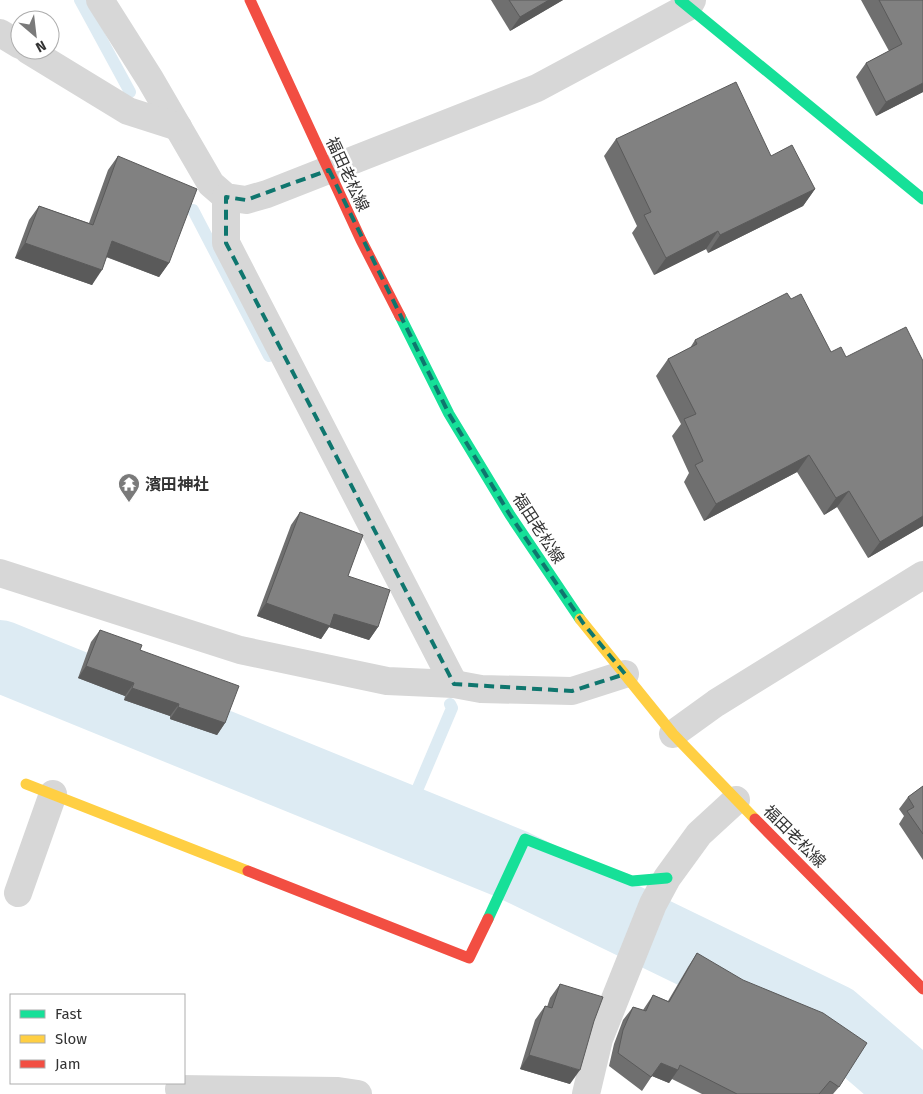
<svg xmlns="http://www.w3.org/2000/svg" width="923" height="1094" font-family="'Fira Sans','Noto Sans JP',sans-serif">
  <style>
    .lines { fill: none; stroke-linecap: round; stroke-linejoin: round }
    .stream { stroke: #ddebf3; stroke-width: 12 }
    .river { stroke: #ddebf3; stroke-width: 72 }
    .street { stroke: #d7d7d7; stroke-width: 28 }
    .fast { stroke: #16e098; stroke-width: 11 }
    .slow { stroke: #ffcf43; stroke-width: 11 }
    .jam { stroke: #f24e42; stroke-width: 11 }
    .wall { fill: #6f6f6f }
    .shaded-wall { fill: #5a5a5a }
    .building { fill: #818181; stroke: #5a5a5a }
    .marked { fill: none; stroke: #0f766e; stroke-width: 4; stroke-dasharray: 10 6; stroke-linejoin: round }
    .labels { text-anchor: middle; stroke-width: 5; stroke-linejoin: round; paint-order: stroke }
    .street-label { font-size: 16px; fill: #333; stroke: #fff }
    .poi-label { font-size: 16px; font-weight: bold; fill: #333; stroke: #fff; text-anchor: start }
  </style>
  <rect width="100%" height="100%" fill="#fff"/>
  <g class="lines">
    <!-- stream -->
    <g class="stream">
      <path d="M80 0 130 92"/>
      <path d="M193 210 269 356"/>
      <path d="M404 821 452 708 450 704"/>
    </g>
    <!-- river -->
    <path class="river" d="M0 656 511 864 833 1020 919 1094"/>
    <!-- street -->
    <g class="street">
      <path d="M100 0 150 79 211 184 226 197 246 200 267 194 537 88 688 7 692 0"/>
      <path d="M0 33 20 45"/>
      <path d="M28 50 128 111 178 127"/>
      <path d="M226 197V243L454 684"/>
      <path d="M0 573 240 650 387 681 454 684 481 689 572 691 625 674"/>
      <path d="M673 734 716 703 923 575"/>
      <path d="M18 893 53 794"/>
      <path d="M179 1089 338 1091 358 1094"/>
      <path d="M586 1094 599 1039 653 904 667 878 699 834 736 800"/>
    </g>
    <!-- fast -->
    <g class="fast">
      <path d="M680 0 923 199"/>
      <path d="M400 316 449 414 510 515 580 619"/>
      <path d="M488 919 525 839 632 881 667 878"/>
    </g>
    <!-- slow -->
    <g class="slow">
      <path d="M580 619 673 734 755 819"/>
      <path d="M26 784 248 871"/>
    </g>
    <!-- jam -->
    <g class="jam">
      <path d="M250 0 361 240 400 316"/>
      <path d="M755 819 923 989"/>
      <path d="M248 871 469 958 488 919"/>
    </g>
  </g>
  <!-- wall -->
  <g class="wall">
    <path d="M491 0H563L510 31Z"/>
    <path d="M861 0H923V92L876 116 856 77 866 63 889 51Z"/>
    <path d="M616 139 771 156 815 189 803 206 708 253 706 249 654 275 632 233 637 226 604 156Z"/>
    <path d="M118 156 169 263 159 277 106 257 92 285 15 258 29 220 39 206 89 223 108 170Z"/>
    <path d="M791 299 831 352 846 357 923 361V526L868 558 837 507 824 515 797 472 704 521 684 482 689 473 672 436 681 424 656 376 668 359 690 348 695 340Z"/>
    <path d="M300 512 348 576 378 627 369 640 329 627 321 639 257 616 291 525Z"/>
    <path d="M100 630 140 650 225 723 217 735 170 719V716L124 700 125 696 78 678 91 642Z"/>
    <path d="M923 786V860L899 824 904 816 899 809 908 797Z"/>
    <path d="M697 953 839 1087 833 1094H702L672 1079 669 1083 652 1076 642 1091 609 1066 614 1044 623 1020 633 1007 643 1010 653 995 668 1001 688 967Z"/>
    <path d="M560 984 570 1084 520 1069 535 1020 545 1006 547 1007 550 998Z"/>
  </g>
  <!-- shaded-wall -->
  <g class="shaded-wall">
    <path d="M549 0H563L510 31 520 17Z"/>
    <path d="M923 83V92L876 116 886 102Z"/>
    <path d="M815 189 803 206 708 253 720 235Z"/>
    <path d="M718 231 706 249 654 275 666 258Z"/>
    <path d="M112 241 169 263 159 277 102 255Z"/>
    <path d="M25 243 102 270 92 285 15 258Z"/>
    <path d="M809 455 797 472 704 521 716 504Z"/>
    <path d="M849 491 837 507 824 515 836 498Z"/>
    <path d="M923 516V526L868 558 880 542Z"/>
    <path d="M266 603 334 614 378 627 369 640 329 627 321 639 257 616Z"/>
    <path d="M86 666 134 683 125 696 78 678Z"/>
    <path d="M132 688 179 704 170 716 124 700Z"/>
    <path d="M178 707 225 723 217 735 170 719Z"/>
    <path d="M529 1055 580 1070 570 1084 520 1069Z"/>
    <path d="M661 1063 678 1070 669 1083 652 1076Z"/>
  </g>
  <!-- building -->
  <g class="building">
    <path d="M509 0H549L520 17Z"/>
    <path d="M879 0H923V83L886 102 866 63 902 44Z"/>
    <path d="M736 82 771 156 792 145 815 189 720 235 718 231 666 258 644 215 651 212 616 139Z"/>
    <path d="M118 156 197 189 169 263 112 241 102 270 25 243 39 206 93 225Z"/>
    <path d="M787 293 791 299 801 294 831 352 841 347 846 357 906 327 923 361V516L880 542 849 491 836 498 809 455 716 504 695 465 703 461 684 419 696 414 668 359 697 344 695 340Z"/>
    <path d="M300 512 363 535 348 576 390 590 378 627 334 614 330 626 266 603Z"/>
    <path d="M100 630 142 645 140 650 239 686 225 723 178 707 179 704 132 688 134 683 86 666Z"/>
    <path d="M923 786V834L907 811 914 807 908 797Z"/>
    <path d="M697 953 743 980 823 1013 867 1043 839 1087 830 1081 819 1094H737L680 1065 678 1070 661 1063 651 1077 618 1053 623 1030 633 1007 646 1011 653 995 669 1002Z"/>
    <path d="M560 984 603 997 594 1021 580 1070 529 1055 545 1006 552 1008Z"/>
  </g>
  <!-- marked area -->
  <path class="marked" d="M329 170 449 414 510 515 583 623 625 674 572 691 454 684 226 243V197L246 200Z"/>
  <!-- icons -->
  <defs>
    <g id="temple-pin" transform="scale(1.125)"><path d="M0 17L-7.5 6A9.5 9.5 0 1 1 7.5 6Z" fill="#7a7a7a" stroke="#fff"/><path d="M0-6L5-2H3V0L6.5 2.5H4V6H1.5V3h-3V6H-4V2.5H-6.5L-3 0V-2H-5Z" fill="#fff"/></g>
  </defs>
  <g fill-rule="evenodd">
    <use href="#temple-pin" x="129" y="484"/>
  </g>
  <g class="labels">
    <!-- street labels -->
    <g class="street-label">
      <text transform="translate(348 174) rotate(65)" y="6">福田老松線</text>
      <text transform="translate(539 528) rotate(57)" y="6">福田老松線</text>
      <text transform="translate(795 836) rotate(45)" y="6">福田老松線</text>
    </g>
    <!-- poi labels -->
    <g class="poi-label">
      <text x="145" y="490">濱田神社</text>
    </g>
  </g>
  <!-- legend -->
  <rect x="10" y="994" width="175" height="90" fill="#ffffff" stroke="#adadad"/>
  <rect x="20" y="1010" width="25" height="8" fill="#16e098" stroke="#adadad"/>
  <text x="55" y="1019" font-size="15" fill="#333333">Fast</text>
  <rect x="20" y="1035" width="25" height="8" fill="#ffcf43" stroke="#adadad"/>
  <text x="55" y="1044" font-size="15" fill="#333333">Slow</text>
  <rect x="20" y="1060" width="25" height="8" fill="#f24e42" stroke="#adadad"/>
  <text x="55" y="1069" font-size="15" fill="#333333">Jam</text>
  <!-- north arrow -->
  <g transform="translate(35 35) rotate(152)"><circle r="24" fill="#ffffff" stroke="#adadad"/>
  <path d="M0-4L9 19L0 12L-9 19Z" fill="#7a7a7a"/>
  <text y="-8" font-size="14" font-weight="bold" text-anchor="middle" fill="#333333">N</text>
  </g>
</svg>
